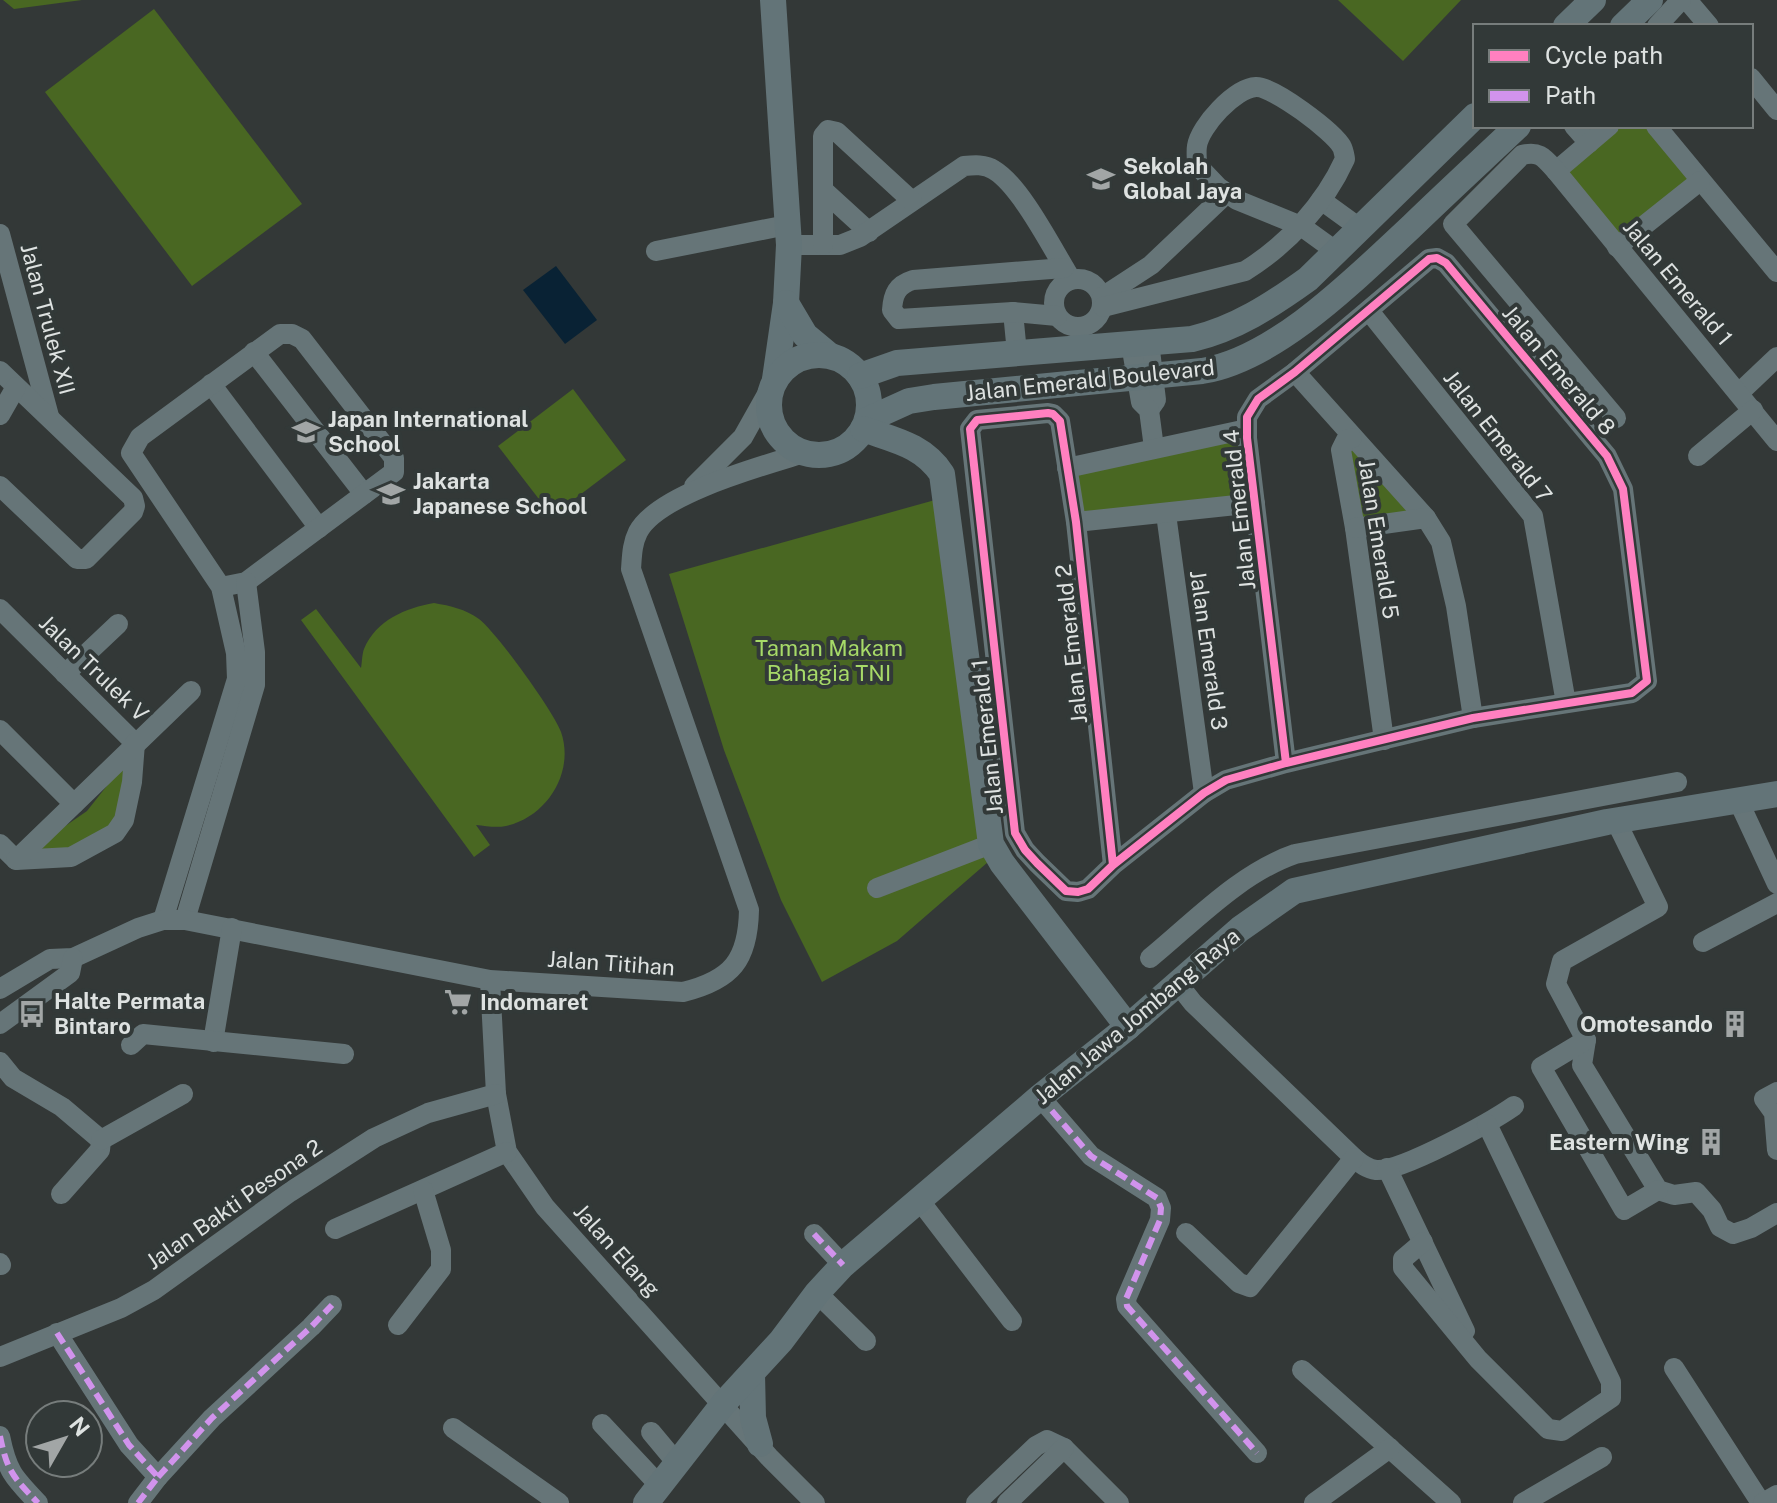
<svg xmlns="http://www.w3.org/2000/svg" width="1777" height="1503" font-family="'Public Sans',sans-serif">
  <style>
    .green { fill: #496722 }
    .water { fill: #092234 }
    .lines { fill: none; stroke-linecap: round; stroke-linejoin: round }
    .minor { stroke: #667578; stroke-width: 20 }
    .major { stroke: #637478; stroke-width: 26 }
    .quiet { stroke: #d193ec; stroke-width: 6; stroke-dasharray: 12 6; stroke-linecap: butt }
    .cycleway-casing { stroke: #323938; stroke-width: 13 }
    .cycleway { stroke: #ff80c0; stroke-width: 8 }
    .labels { text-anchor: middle; stroke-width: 8; stroke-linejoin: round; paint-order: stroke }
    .poi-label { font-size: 22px; font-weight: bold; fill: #dee2e1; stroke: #323938; text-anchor: start }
    .street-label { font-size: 22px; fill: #dee2e1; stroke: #323938 }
    .park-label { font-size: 22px; fill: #a7da68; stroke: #323938 }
  </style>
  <rect width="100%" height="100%" fill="#333837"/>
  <!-- green -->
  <g class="green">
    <path d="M3 0H82L14 9Z"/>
    <path d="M1338 0H1461L1403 61Z"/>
    <path d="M154 9 302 204 192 286 45 92Z"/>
    <path d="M1609 126H1656L1700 181 1617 247 1556 171Z"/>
    <path d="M573 389 626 460 552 516 498 446Z"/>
    <path d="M1247 429 1255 503 1076 522 1067 468Z"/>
    <path d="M1352 438 1426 518 1355 528 1341 450Z"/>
    <path d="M935 500 988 862 897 941 822 982 781 900 724 750 669 574Z"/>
    <path d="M434 603C451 606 465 609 479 619 497 633 554 712 561 732 575 772 547 817 506 826 496 828 486 826 476 825L490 845 474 857 301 620 316 609 361 668C362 663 362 654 364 649 376 620 406 608 434 603Z"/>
    <path d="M136 749 122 823 67 856 16 860 87 811Z"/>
  </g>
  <!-- water -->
  <path class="water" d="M556 266 597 320 565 344 523 290Z"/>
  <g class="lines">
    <!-- minor -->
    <g class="minor">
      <path d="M1687 0 1709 26"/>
      <path d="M1657 26 1681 0"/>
      <path d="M1751 78 1777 110"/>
      <path d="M1574 126 1589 143"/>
      <path d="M1656 126 1777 272"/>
      <path d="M1556 171 1609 126"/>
      <path d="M823 190 869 232"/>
      <path d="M1321 200 1361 229"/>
      <path d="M0 234 49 416"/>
      <path d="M789 245H840L860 237 964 166C974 165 985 164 994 170 1021 186 1053 250 1071 279"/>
      <path d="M823 245V136L828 130 837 132 912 201"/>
      <path d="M1617 247 1700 181"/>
      <path d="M656 251 787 225"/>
      <circle cx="1078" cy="303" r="24"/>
      <path d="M1102 297 1151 265 1227 193"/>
      <path d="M1103 307 1245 271C1287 245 1324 205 1345 159 1345 158 1343 148 1342 147 1334 132 1273 86 1256 87 1235 88 1200 126 1197 146 1196 152 1197 159 1197 165L1218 187 1237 200 1301 226 1337 252"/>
      <path d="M1369 311 1533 516 1566 703"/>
      <path d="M1013 312 1017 353"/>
      <path d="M1057 316 1013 312 899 319 892 310C893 294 897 285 913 280L1064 268"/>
      <path d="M1149 342 1156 400 1149 410"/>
      <path d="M1131 344 1141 402 1149 410 1154 448"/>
      <path d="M254 352 364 494"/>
      <path d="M0 371 133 498 135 506 133 512 86 559H77L0 486"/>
      <path d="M1295 372 1426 518 1441 542 1456 606 1473 718"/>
      <path d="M211 384 319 528"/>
      <path d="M1739 393 1777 357"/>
      <path d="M0 415 16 387"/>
      <path d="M1616 418 1453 224 1522 155C1540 150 1545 159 1556 171L1777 441"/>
      <path d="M1352 438 1346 440 1341 450 1355 528 1384 740"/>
      <path d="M1698 456 1753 410"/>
      <path d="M1067 468 1247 429"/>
      <path d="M694 486 743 437 770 389"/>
      <path d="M1166 514 1204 793"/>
      <path d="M1076 522 1255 503"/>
      <path d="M1355 528 1426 518"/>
      <path d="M0 609 135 743"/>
      <path d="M65 674 118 624"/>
      <path d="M0 730 74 804"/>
      <path d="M1738 800 1777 884"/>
      <path d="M1616 821 1658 907 1562 961 1556 984 1586 1040 1582 1065 1658 1190 1674 1195 1696 1192 1712 1210 1720 1227 1733 1234 1751 1228 1777 1213"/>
      <path d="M0 844 16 860 71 857 115 833 124 820 132 782 135 743"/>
      <path d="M16 860 191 691"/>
      <path d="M1113 865 1076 522 1060 421 1053 414 1048 413 977 420 970 429 1015 833 1025 850 1037 863 1066 891 1078 892 1088 889 1113 865 1204 793 1226 780 1286 763 1473 718 1632 693 1647 681 1623 489 1607 456 1446 263 1437 258 1429 259 1295 372 1258 399 1247 417V438L1286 763"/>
      <path d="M877 888 991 844"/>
      <path d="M163 920 237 679 236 653 221 587 131 453 140 437 280 334H292L302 339 394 458V472L246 582 221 587"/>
      <path d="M185 920 255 685V652L246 582"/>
      <path d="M1703 942 1777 903"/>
      <path d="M1150 958C1195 921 1240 873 1295 854L1677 782"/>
      <path d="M490 980 496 1094 507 1152 545 1207 769 1457 815 1503"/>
      <path d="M1178 984 1193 1003 1354 1158C1360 1163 1367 1169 1376 1170 1401 1172 1491 1122 1514 1106"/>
      <path d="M0 989 50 959 73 958 138 928 163 920H185L490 980 683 992C732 980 748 960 749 910L631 569C632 556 632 544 638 532 658 494 762 466 804 453"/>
      <path d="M0 1024 70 973 73 958"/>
      <path d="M1586 1040 1541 1067 1624 1210 1658 1190"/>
      <path d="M213 1042 232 928"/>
      <path d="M131 1045 143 1034 344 1054"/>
      <path d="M0 1062 13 1078 62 1107 101 1140 100 1150 61 1194"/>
      <path d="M1777 1092 1764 1099 1774 1113 1777 1150"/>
      <path d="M1040 1097 1091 1156 1157 1198 1161 1208 1160 1220 1126 1299 1127 1306 1257 1453"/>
      <path d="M101 1140 183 1094"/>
      <path d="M1387 1168 1465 1331"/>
      <path d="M920 1201 1012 1321"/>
      <path d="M335 1229 507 1152"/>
      <path d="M1186 1233 1239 1283 1250 1287 1354 1158"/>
      <path d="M814 1234 843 1265"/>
      <path d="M1423 1242 1403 1259V1268L1478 1359 1548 1429 1562 1431 1611 1398V1382L1487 1124"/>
      <path d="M0 1263 1 1265"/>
      <path d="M817 1293 866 1341"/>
      <path d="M398 1325 441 1269V1250L423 1190"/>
      <path d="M57 1333 129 1445 158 1477 138 1503"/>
      <path d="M0 1357 121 1308 154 1290 290 1192 374 1138 428 1113 496 1094"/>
      <path d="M1674 1368 1761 1503"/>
      <path d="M1302 1370 1451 1503"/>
      <path d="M602 1424 659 1485"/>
      <path d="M453 1428 559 1503"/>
      <path d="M651 1432 676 1462"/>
      <path d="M0 1436C7 1471 13 1477 38 1503"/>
      <path d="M158 1477 212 1418 311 1327 332 1305"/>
      <path d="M976 1503 1036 1446 1047 1440 1064 1448 1119 1503"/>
      <path d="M1007 1503 1064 1448"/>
      <path d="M1314 1503 1390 1448"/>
      <path d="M1523 1503 1602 1457"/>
      <path d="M1763 1503 1777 1495"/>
    </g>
    <!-- major -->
    <g class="major">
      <path d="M773 0 789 245 786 303 775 379"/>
      <path d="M1566 26 1593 0"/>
      <path d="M1623 26 1650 0"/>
      <path d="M786 303 805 335 829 355"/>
      <circle cx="819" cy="405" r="50"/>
      <path d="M860 376 897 363 1192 339C1235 329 1272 305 1308 279L1475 116"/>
      <path d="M867 420 909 401 934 397 1202 371C1277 359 1357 277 1411 227 1446 193 1482 160 1518 126"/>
      <path d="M863 429C894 440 923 445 942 474L991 844 1002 863 1128 1027"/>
      <path d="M752 1374 753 1418 760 1444"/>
      <path d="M646 1503 724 1403 781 1341 817 1293 843 1265 1040 1097 1128 1027 1240 929 1294 891 1607 822 1777 794"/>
    </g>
    <!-- quiet -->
    <g class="quiet">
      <path d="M1040 1097 1091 1156 1157 1198 1161 1208 1160 1220 1126 1299 1127 1306 1257 1453"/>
      <path d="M814 1234 843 1265"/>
      <path d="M57 1333 129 1445 158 1477 138 1503"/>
      <path d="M0 1436C7 1471 13 1477 38 1503"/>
      <path d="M158 1477 212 1418 311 1327 332 1305"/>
    </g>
    <!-- cycleway casing -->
    <g class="cycleway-casing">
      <path id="cycleway" d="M1113 865 1076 522 1060 421 1053 414 1048 413 977 420 970 429 1015 833 1025 850 1037 863 1066 891 1078 892 1088 889 1113 865 1204 793 1226 780 1286 763 1473 718 1632 693 1647 681 1623 489 1607 456 1446 263 1437 258 1429 259 1295 372 1258 399 1247 417V438L1286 763"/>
    </g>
    <!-- cycleway -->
    <use href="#cycleway" class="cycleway"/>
  </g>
  <!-- icons -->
  <defs>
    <g id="school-bare" transform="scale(2.16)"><path d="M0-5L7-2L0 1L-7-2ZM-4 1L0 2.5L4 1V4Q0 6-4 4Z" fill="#a2a6a6" stroke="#323938" stroke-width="2.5" paint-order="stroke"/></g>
    <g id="supermarket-bare" transform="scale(2.16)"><path d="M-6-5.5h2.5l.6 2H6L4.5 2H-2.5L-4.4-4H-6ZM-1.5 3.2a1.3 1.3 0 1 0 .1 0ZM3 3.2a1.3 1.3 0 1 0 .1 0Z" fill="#a2a6a6" stroke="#323938" stroke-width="2.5" paint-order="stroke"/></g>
    <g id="bus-bare" transform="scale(2.16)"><path d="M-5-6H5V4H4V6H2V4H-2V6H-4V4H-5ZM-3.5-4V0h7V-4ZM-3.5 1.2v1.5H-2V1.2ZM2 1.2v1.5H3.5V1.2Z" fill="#a2a6a6" stroke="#323938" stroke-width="2.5" paint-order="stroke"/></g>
    <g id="building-bare" transform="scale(2.16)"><path d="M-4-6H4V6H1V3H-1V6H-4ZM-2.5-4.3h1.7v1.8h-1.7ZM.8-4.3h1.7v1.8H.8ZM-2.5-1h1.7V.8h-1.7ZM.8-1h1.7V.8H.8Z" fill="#a2a6a6" stroke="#323938" stroke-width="2.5" paint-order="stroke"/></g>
  </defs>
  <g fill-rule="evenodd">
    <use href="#school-bare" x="1101" y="179"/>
    <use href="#school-bare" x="306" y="432"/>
    <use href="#school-bare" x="391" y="494"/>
    <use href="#supermarket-bare" x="458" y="1002"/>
    <use href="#bus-bare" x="32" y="1014"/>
    <use href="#building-bare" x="1735" y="1024"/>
    <use href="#building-bare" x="1711" y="1142"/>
  </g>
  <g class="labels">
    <!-- poi labels -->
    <g class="poi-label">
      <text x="1123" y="174">Sekolah<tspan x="1123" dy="25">Global Jaya</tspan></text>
      <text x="328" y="427">Japan International<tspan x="328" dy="25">School</tspan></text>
      <text x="413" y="489">Jakarta<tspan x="413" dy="25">Japanese School</tspan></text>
      <text x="54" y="1009">Halte Permata<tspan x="54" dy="25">Bintaro</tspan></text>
      <text x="480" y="1010">Indomaret</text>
      <text x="1713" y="1032" text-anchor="end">Omotesando</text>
      <text x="1689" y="1150" text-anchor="end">Eastern Wing</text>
    </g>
    <!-- street labels -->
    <g class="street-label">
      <text transform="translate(1678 282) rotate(50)" y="8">Jalan Emerald 1</text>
      <text transform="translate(48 319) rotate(75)" y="8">Jalan Trulek XII</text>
      <text transform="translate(1559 370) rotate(50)" y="8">Jalan Emerald 8</text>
      <text transform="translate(1090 380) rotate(-6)" y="8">Jalan Emerald Boulevard</text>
      <text transform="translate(1498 436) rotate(52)" y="8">Jalan Emerald 7</text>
      <text transform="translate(1239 510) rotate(-96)" y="8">Jalan Emerald 4</text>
      <text transform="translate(1379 539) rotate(81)" y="8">Jalan Emerald 5</text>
      <text transform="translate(1071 644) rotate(-96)" y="8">Jalan Emerald 2</text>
      <text transform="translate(1209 650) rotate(82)" y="8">Jalan Emerald 3</text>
      <text transform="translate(94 668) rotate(44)" y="8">Jalan Trulek V</text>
      <text transform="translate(987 737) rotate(-96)" y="8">Jalan Emerald 1</text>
      <text transform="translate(611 963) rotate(4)" y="8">Jalan Titihan</text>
      <text transform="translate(1137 1016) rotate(-40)" y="8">Jalan Jawa Jombang Raya</text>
      <text transform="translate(234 1204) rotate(-35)" y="8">Jalan Bakti Pesona 2</text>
      <text transform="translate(617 1250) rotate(48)" y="8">Jalan Elang</text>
    </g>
    <!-- park labels -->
    <g class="park-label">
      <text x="829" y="656">Taman Makam<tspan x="829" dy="25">Bahagia TNI</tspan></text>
    </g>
  </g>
  <!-- legend -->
  <rect x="1473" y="24" width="280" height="104" fill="#323938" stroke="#777d7c" stroke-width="2"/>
  <rect x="1489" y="50" width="40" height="12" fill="#ff80c0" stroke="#777d7c" stroke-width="2"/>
  <text x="1545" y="64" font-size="24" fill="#dee2e1">Cycle path</text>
  <rect x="1489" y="90" width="40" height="12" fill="#d193ec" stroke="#777d7c" stroke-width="2"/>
  <text x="1545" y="104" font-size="24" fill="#dee2e1">Path</text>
  <!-- north arrow -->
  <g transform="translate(64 1439) rotate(51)"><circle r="38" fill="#323938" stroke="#777d7c" stroke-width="2"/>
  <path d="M0-6L14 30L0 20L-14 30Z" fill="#a2a6a6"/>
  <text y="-12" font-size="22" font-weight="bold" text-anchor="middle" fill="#dee2e1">N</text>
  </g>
</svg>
